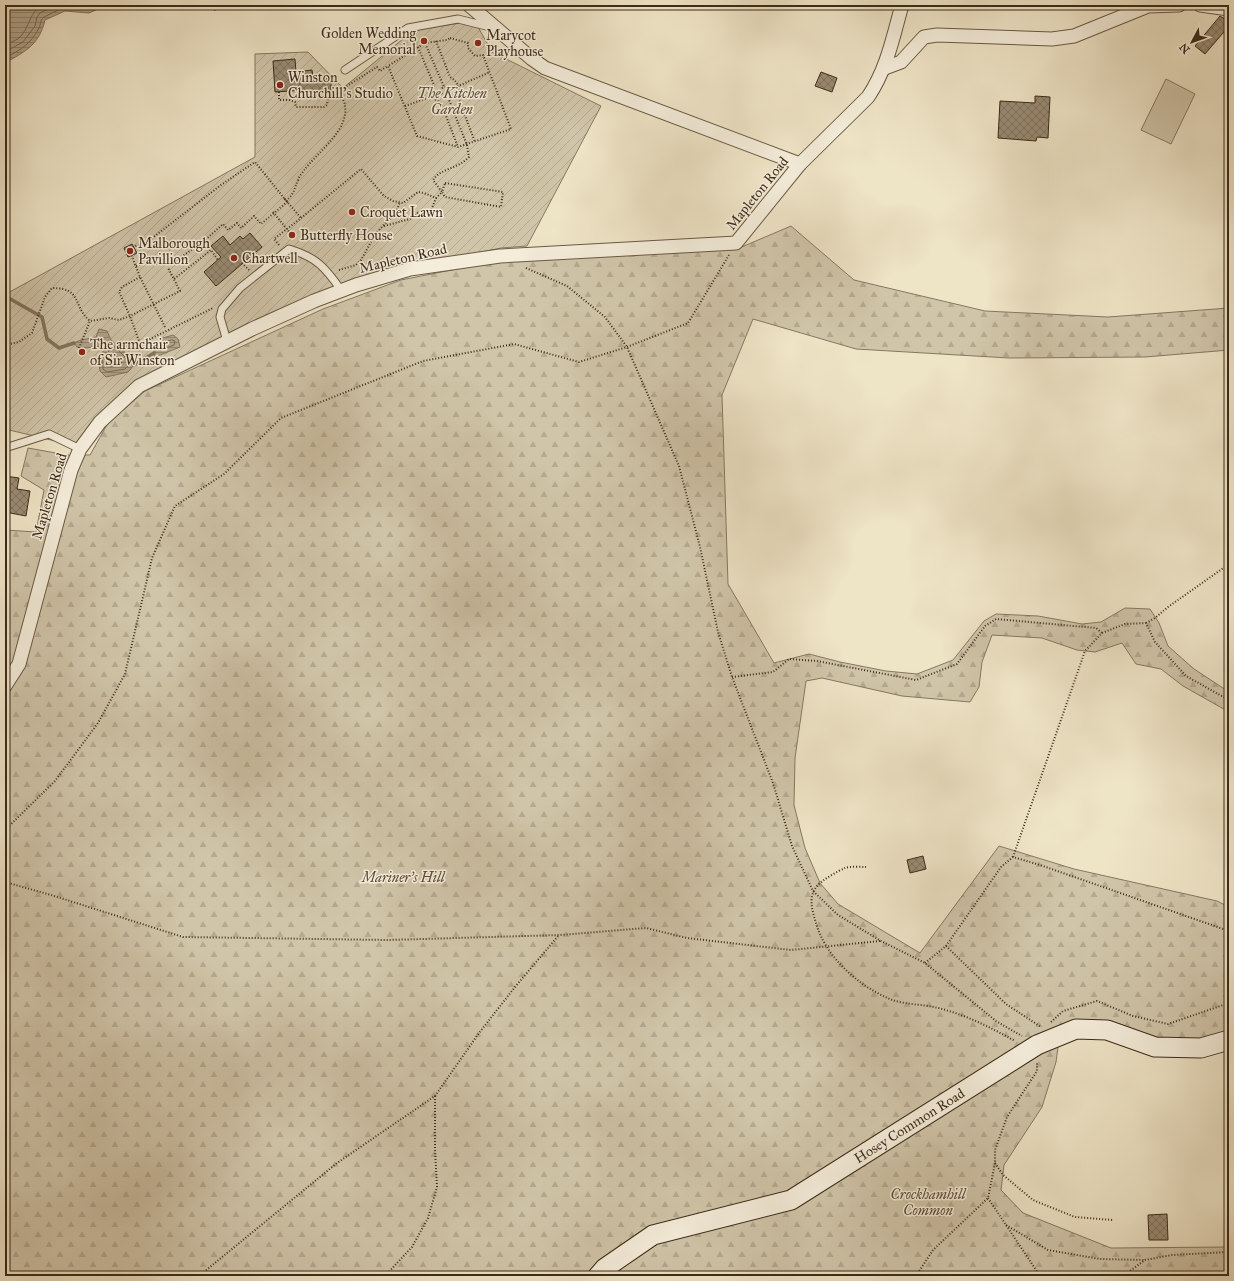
<svg xmlns="http://www.w3.org/2000/svg" width="1234" height="1281" font-family="'IM FELL Great Primer',serif">
  <style>
    .green { fill: #d0c5a9; stroke: #867861 }
    .forest { fill: url(#forest-firs); stroke: #867861 }
    .garden { fill: url(#garden-furrows); stroke: #867861 }
    .water { fill: url(#water-rules); stroke: #83745d }
    .lines { fill: none; stroke-linecap: round; stroke-linejoin: round }
    .shore { stroke: #786852; stroke-width: 1 }
    .stream { stroke: #83745d; stroke-width: 3.5 }
    .building { fill: url(#building-cross-hatch); stroke: #3d2b19 }
    .service-casing { stroke: #695944; stroke-width: 9 }
    .minor-casing { stroke: #695944; stroke-width: 15 }
    .secondary-casing { stroke: #3d2b19; stroke-width: 21 }
    .path { stroke: #3d2b19; stroke-width: 2; stroke-dasharray: 1 2; stroke-linecap: butt }
    .service { stroke: #f4edda; stroke-width: 7 }
    .minor { stroke: #f4edda; stroke-width: 13 }
    .secondary { stroke: #f4edda; stroke-width: 19 }
    .poi-dot { fill: #8f2418; stroke: #f4edda; stroke-width: 1.5 }
    .labels { text-anchor: middle; stroke-width: 3; stroke-linejoin: round; paint-order: stroke }
    .poi-label { font-size: 14px; fill: #3d2b19; stroke: #f4edda; text-anchor: start }
    .park-label { font-size: 14px; font-style: italic; fill: #5a4a36; stroke: #f4edda }
    .street-label { font-size: 14px; fill: #3d2b19; stroke: #f4edda }
  </style>
  <defs>
    <pattern id="forest-firs" width="22" height="20" patternUnits="userSpaceOnUse"><rect width="22" height="20" fill="#d0c5a9"/><path d="M5 1l3.5 6h-7zM16 11l3.5 6h-7z" fill="#b4a991"/></pattern>
    <pattern id="garden-furrows" width="10" height="10" patternUnits="userSpaceOnUse"><rect width="10" height="10" fill="#d0c5a9"/><path d="M-1 1l2-2M0 10L10 0M9 11l2-2" fill="none" stroke="#b4a991"/></pattern>
    <pattern id="water-rules" width="6" height="5" patternUnits="userSpaceOnUse"><rect width="6" height="5" fill="#b2a58b"/><path d="M0 2.5h6" fill="none" stroke="#928771"/></pattern>
    <pattern id="building-cross-hatch" width="8" height="8" patternUnits="userSpaceOnUse"><rect width="8" height="8" fill="#998b73"/><path d="M0 0l8 8M0 8l8-8" fill="none" stroke="#7e725e"/></pattern>
  </defs>
  <rect width="100%" height="100%" fill="#eee4c6"/>
  <filter id="stains"><feTurbulence type="fractalNoise" baseFrequency=".005" numOctaves="4"/><feColorMatrix values="0 0 0 0 .2 0 0 0 0 .09 0 0 0 0 .02 0 0 0 .5 -.17"/></filter>
  <radialGradient id="worn" r=".72"><stop offset=".6" stop-color="#630" stop-opacity="0"/><stop offset="1" stop-color="#630" stop-opacity=".3"/></radialGradient>
  <!-- green -->
  <path class="green" d="M1166 79 1195 94 1171 144 1141 130Z"/>
  <!-- forest -->
  <path class="forest" d="M791 226 854 280 985 311 1108 317 1229 308V350L1145 357 1009 358 856 349 753 319 722 395 728 584 774 663 809 654 840 662 886 671 917 674 953 660 984 621 996 614 1038 616 1082 624 1101 622 1125 608 1150 609 1159 623 1168 646 1194 669 1229 692V712L1183 686 1161 669 1136 664 1122 643 1095 652 1077 650 1042 638 992 635 982 662 979 687 970 702 902 696 822 678 806 681 795 758 794 805 805 848 820 883 838 904 920 953 999 846 1074 869 1217 901 1229 907V1041L1201 1045 1111 1033 1059 1040 1056 1062 1042 1107 1004 1165 1001 1190 1023 1213 1111 1248 1229 1247V1276H5V530L36 532 44 490 21 476 28 448 67 455H90L108 423 145 391 323 309 401 280 492 262 737 249Z"/>
  <!-- garden -->
  <path class="garden" d="M467 22 478 27 492 52 601 106 527 246 501 248 408 267 140 380 76 446 5 429V296L6 294 255 157V54L308 52 343 88 414 30Z"/>
  <!-- water -->
  <g class="water">
    <path d="M5 5H107L89 13 65 11 45 20C39 45 26 51 5 63Z"/>
    <path d="M99 329 107 331 111 340 128 355 134 365 128 372 106 377 100 371 98 356 107 348 104 346 84 348 77 347 74 343C81 339 89 339 96 337Z"/>
    <path d="M173 335 178 339 180 347 155 357 154 353 155 345 163 338Z"/>
  </g>
  <g class="lines">
    <!-- shore -->
    <g class="shore">
      <path d="M5 45C9 43 15 41 19 38 30 28 29 12 42 5"/>
      <path d="M5 52 23 42 35 26 37 17 40 13 56 5"/>
      <path d="M5 58C20 50 30 45 39 28 41 24 40 20 44 17L64 7 88 9 97 5"/>
      <path d="M172 340 175 341 174 345 161 350H159V347L165 342Z"/>
      <path d="M114 346 125 357 129 365 125 369 107 372 103 369 102 358 109 351 111 347Z"/>
      <path d="M113 355H115L122 363 109 367 107 360Z"/>
    </g>
    <!-- stream -->
    <g class="stream">
      <path d="M5 296 42 317 47 339 59 348 74 343"/>
      <path d="M134 365 154 353"/>
    </g>
  </g>
  <!-- building -->
  <g class="building">
    <path d="M1220 16 1229 22V26L1205 54 1195 46Z"/>
    <path d="M295 59 296 72 312 70 313 76 327 75V81H331V93L306 94V90L275 92 273 61Z"/>
    <path d="M821 72 837 78 832 92 815 86Z"/>
    <path d="M1035 96 1050 97 1048 138 1037 137 1036 141 998 138 1000 101 1035 103Z"/>
    <path d="M250 233 262 247 216 286 204 272 221 257 211 246 223 236 230 245 240 236 243 239Z"/>
    <path d="M132 244 137 253 128 257 124 248Z"/>
    <path d="M5 476 19 478 17 489 30 491 26 516 5 512Z"/>
    <path d="M923 856 926 869 910 873 907 860Z"/>
    <path d="M1167 1214 1168 1240H1149L1148 1215Z"/>
  </g>
  <g class="lines">
    <!-- service casing -->
    <g class="service-casing">
      <g id="service">
        <path d="M345 70 408 28 458 19 490 27"/>
        <path d="M227 341 220 317 222 309 240 288 289 249C316 257 325 267 341 290"/>
        <path d="M5 448 49 434 80 449"/>
      </g>
    </g>
    <!-- minor casing -->
    <g class="minor-casing">
      <g id="minor">
        <path d="M469 5 532 59 545 68 800 164"/>
        <path d="M1200 5 1229 9"/>
        <path d="M885 68 901 62 924 37 937 35 1052 39 1074 36 1148 6 1179 5"/>
        <path d="M5 686 19 664 71 470 80 449 100 422 139 386 252 329 314 301 356 285 410 269 500 256 736 243 800 164 868 97C887 69 893 37 902 5"/>
      </g>
    </g>
    <!-- secondary casing -->
    <g class="secondary-casing">
      <g id="secondary">
        <path id="s1" d="M598 1276 605 1268 653 1235 791 1200 1037 1045 1076 1029 1107 1030 1155 1047 1201 1048 1229 1040"/>
      </g>
    </g>
    <!-- path -->
    <g class="path">
      <path d="M211 5 216 11"/>
      <path d="M450 38 468 43V48L475 56 483 55 511 129 458 147 417 136 388 66 425 43 447 40Z"/>
      <path d="M424 41 444 87"/>
      <path d="M436 41 450 77C458 82 461 88 458 97L475 142"/>
      <path d="M418 47 434 85C430 94 432 99 441 103L458 147"/>
      <circle cx="445" cy="91" r="4"/>
      <path d="M449 90 490 72"/>
      <path d="M279 92V100H290L295 102 296 107H324L327 105 328 98 377 67 380 71 388 66"/>
      <path d="M405 106 441 93"/>
      <path d="M445 183 503 192 501 207 445 197 442 192Z"/>
      <path d="M286 201C295 193 294 189 298 180 299 176 303 172 305 169 318 152 349 130 345 106 345 101 340 96 338 92"/>
      <path d="M273 212 290 233"/>
      <path d="M384 226 410 219 418 213 425 216 430 213 436 198"/>
      <path d="M203 242 211 250"/>
      <path d="M279 245 274 239 301 218 361 169 384 196 393 201 403 203 418 192 424 193 436 198 442 192 433 180C441 168 458 169 469 157L467 145 447 95"/>
      <path d="M242 263 249 270"/>
      <path d="M136 266C145 263 152 262 162 265L167 262H174L203 242 223 224 228 230 237 223 241 228 254 216 261 224 287 202 284 198 301 218"/>
      <path d="M526 268 567 286 605 317 627 347 679 466 700 547 718 632 732 677 773 783 792 846 813 891 838 915 881 941 925 963 996 1021 1022 1036"/>
      <path d="M339 270 356 265 361 260 376 233 396 212 400 202"/>
      <path d="M140 277 122 287 119 292 130 316 140 344 213 308"/>
      <path d="M165 327 140 277 129 249 151 239 221 185 255 162 284 198"/>
      <path d="M5 345 19 342 32 333 45 297 52 288C83 288 72 306 90 321L109 318 119 320 130 316 180 291 168 268 174 279 211 250 218 260"/>
      <path d="M79 348 90 321"/>
      <path d="M1146 623 1155 618 1168 607 1229 564"/>
      <path d="M732 677 773 672 789 659 817 661 916 680 957 664 985 626 996 619 1096 628 1102 633"/>
      <path d="M5 830 55 781 98 723 125 674 152 558 175 506 224 474 281 418 423 361 514 344 579 362 627 347 688 323 729 255"/>
      <path d="M1013 857 1085 651 1102 633 1125 624 1146 623 1155 642 1186 676 1227 699H1229"/>
      <path d="M866 867C860 867 851 866 845 868 838 871 822 880 817 886 808 897 812 910 816 923 825 956 858 986 890 999 904 1005 923 1004 938 1008 964 1014 992 1028 1015 1041"/>
      <path d="M5 882 51 895 183 937 388 940 560 935 646 928 687 938 791 950 880 941"/>
      <path d="M946 946 1006 1004 1041 1027"/>
      <path d="M925 963 946 946 1001 867 1013 857 1040 865 1229 931"/>
      <path d="M1051 1022 1063 1011 1097 1001 1133 1016 1168 1024 1229 1003"/>
      <path d="M995 1163 1003 1175 1033 1200 1075 1217 1113 1220"/>
      <path d="M988 1198 1040 1276"/>
      <path d="M1006 1225 1048 1250 1100 1259 1145 1260"/>
      <path d="M199 1276 337 1163 435 1096 479 1033 515 987 559 935"/>
      <path d="M385 1276 412 1247 428 1218 437 1187 435 1150V1096"/>
      <path d="M916 1276 933 1250 988 1198 995 1163V1150L1007 1117 1037 1071V1062"/>
      <path d="M1123 1276 1145 1260 1172 1255 1229 1252"/>
    </g>
    <!-- service -->
    <use href="#service" class="service"/>
    <!-- minor -->
    <use href="#minor" class="minor"/>
    <!-- secondary -->
    <use href="#secondary" class="secondary"/>
  </g>
  <!-- markers -->
  <g class="poi-dot">
    <circle cx="424" cy="41" r="4"/>
    <circle cx="478" cy="43" r="4"/>
    <circle cx="280" cy="85" r="4"/>
    <circle cx="352" cy="212" r="4"/>
    <circle cx="292" cy="235" r="4"/>
    <circle cx="130" cy="251" r="4"/>
    <circle cx="234" cy="258" r="4"/>
    <circle cx="82" cy="352" r="4"/>
  </g>
  <g class="labels">
    <!-- poi labels -->
    <g class="poi-label">
      <text x="416" y="38" text-anchor="end">Golden Wedding<tspan x="416" dy="16">Memorial</tspan></text>
      <text x="486" y="40">Marycot<tspan x="486" dy="16">Playhouse</tspan></text>
      <text x="288" y="82">Winston<tspan x="288" dy="16">Churchill’s Studio</tspan></text>
      <text x="360" y="217">Croquet Lawn</text>
      <text x="300" y="240">Butterfly House</text>
      <text x="138" y="248">Malborough<tspan x="138" dy="16">Pavillion</tspan></text>
      <text x="242" y="263">Chartwell</text>
      <text x="90" y="349">The armchair<tspan x="90" dy="16">of Sir Winston</tspan></text>
    </g>
    <!-- park labels -->
    <g class="park-label">
      <text x="452" y="98">The Kitchen<tspan x="452" dy="16">Garden</tspan></text>
      <text x="403" y="882">Mariner's Hill</text>
      <text x="928" y="1199">Crockhamhill<tspan x="928" dy="16">Common</tspan></text>
    </g>
    <!-- street labels -->
    <g class="street-label">
      <text transform="translate(757 193) rotate(-51)" y="5">Mapleton Road</text>
      <text transform="translate(403 258) rotate(-13)" y="5">Mapleton Road</text>
      <text transform="translate(49 496) rotate(-73)" y="5">Mapleton Road</text>
      <text dy="5" stroke="none"><textPath href="#s1" startOffset="351">Hosey Common Road</textPath></text>
    </g>
  </g>
  <!-- margin -->
  <rect width="1234" height="1281" fill="none" stroke="#eee4c6" stroke-width="20"/>
  <rect x="6" y="6" width="1222" height="1269" fill="none" stroke="#3d2b19" stroke-width="2"/>
  <rect x="10" y="10" width="1214" height="1261" fill="none" stroke="#3d2b19"/>
  <!-- north arrow -->
  <g transform="translate(1192 42) rotate(229)" stroke="#f4edda" stroke-width="3" paint-order="stroke">
  <path d="M0-3L7 15L0 10L-7 15Z" fill="#3d2b19"/>
  <text y="-6" font-size="11" font-weight="bold" text-anchor="middle" fill="#3d2b19">N</text>
  </g>
  <rect width="100%" height="100%" filter="url(#stains)"/>
  <rect width="100%" height="100%" fill="url(#worn)"/>
</svg>
